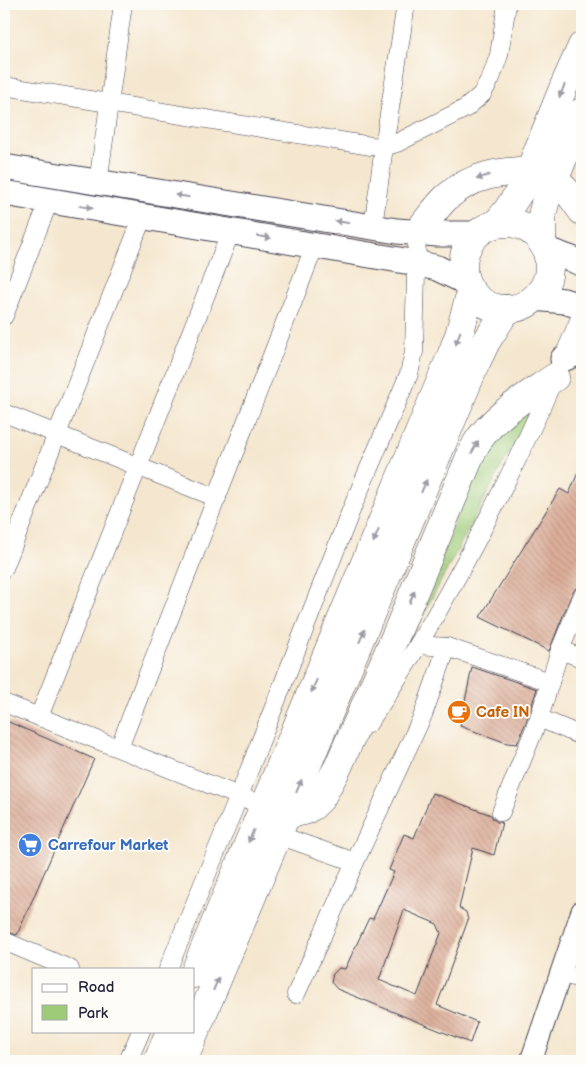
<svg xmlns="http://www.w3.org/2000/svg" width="586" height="1065" font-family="'Balsamiq Sans',sans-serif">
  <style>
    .green { fill: #9ecb78; stroke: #60765a }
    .building { fill: url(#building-back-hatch); fill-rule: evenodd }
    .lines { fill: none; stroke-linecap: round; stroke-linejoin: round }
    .minor-casing { stroke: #424051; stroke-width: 19 }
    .tertiary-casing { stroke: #424051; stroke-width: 23 }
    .secondary-casing { stroke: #424051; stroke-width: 27 }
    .trunk-casing { stroke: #424051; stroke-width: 29 }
    .minor { stroke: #fff; stroke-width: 18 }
    .tertiary { stroke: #fff; stroke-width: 21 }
    .secondary { stroke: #fff; stroke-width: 25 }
    .trunk { stroke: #fff; stroke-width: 28 }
    .oneway { fill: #9c9ca7 }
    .labels { text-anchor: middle; stroke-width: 4; stroke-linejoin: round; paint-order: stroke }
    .food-label { font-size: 15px; font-weight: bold; fill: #c56008; stroke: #fdfcf7; text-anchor: start }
    .shop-label { font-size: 15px; font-weight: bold; fill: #366cbe; stroke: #fdfcf7; text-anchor: start }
  </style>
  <defs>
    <pattern id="building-back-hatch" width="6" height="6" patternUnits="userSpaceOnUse" patternTransform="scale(1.25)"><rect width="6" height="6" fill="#dbae99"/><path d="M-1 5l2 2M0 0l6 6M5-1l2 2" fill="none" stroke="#bc9585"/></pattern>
  </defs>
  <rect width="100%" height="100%" fill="#fdfcf7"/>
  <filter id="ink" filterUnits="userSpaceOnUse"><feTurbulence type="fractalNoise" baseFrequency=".02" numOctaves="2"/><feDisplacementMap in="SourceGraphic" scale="10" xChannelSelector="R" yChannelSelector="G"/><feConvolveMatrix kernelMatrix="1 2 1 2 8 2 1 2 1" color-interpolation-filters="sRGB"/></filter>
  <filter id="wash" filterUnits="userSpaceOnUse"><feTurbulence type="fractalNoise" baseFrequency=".0096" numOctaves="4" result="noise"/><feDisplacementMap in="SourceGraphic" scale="20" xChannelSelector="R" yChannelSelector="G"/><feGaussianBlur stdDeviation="1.12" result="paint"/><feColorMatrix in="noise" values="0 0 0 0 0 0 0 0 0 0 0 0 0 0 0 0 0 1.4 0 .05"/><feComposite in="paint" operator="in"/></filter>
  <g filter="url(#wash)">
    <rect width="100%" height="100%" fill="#f5e7cf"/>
    <!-- green -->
    <path class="green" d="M529 409 528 417 408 643 404 644 486 443Z"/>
    <g id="blocks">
      <!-- building -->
      <g class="building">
        <path d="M582 463V583L581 587 576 588 572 593 549 651 480 617 560 489 569 494Z"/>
        <path d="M472 667 537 689 529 714 517 744 507 743 460 726Z"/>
        <path d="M4 720 94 759 17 935 4 931Z"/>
        <path d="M432 793 491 815 493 819 497 822H502L494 855 473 848 459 908 466 912 468 920 437 1005 477 1022 470 1043 337 989 331 982 333 974 339 968 345 969 369 918 373 919 394 872 389 870 404 834 414 838ZM404 910 437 924 441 933 417 996 379 980Z"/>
      </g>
    </g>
  </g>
  <g filter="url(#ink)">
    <use href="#blocks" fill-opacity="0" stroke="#424051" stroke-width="1"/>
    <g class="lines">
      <!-- minor casing -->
      <g class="minor-casing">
        <g id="minor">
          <path d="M4 86 371 146 384 147 397 143 466 108 482 94 491 78 499 55 507 4"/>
          <path d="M98 183 123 4"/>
          <path d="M373 227 384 147 406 4"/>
          <path d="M4 316 49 201"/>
          <path d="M4 413 217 498"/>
          <path d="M4 568 143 216"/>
          <path d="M418 645 447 647 550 682"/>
          <path d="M560 650 582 658"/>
          <path d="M4 703 264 806"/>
          <path d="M39 717 231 231"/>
          <path d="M539 718 582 736"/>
          <path d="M368 724C454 596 523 456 582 313"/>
          <path d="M119 748 315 245"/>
          <path d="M501 812 539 718 560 650 582 597"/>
          <path d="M278 835 355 862"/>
          <path d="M4 941 70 969"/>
          <path d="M168 969 239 796 352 508 409 374 414 352 417 233"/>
          <path d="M561 974 582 979"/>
          <path d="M296 994 355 862 423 715 447 647"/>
          <path d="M128 1061 141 1031"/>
        </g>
      </g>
      <!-- tertiary casing -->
      <g class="tertiary-casing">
        <path id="tertiary" d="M531 1061 582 911"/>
      </g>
      <!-- secondary casing -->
      <g class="secondary-casing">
        <g id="secondary">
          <path d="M4 167 397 231 438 234H478"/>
          <path d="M4 193 417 263 437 268 466 282"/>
          <path d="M547 250 572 259 582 264"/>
          <path d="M535 298 564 301 582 307"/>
          <path d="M563 359 582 351"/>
        </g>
      </g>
      <!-- trunk casing -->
      <g class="trunk-casing">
        <g id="trunk">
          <path d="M555 179 572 197 582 211"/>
          <circle cx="506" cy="266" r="43"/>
          <path d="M496 224 506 212 524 185 564 86 582 46"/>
          <path d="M417 233C427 221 436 207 447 197 472 175 499 172 531 170"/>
          <path d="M542 241V216L545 203 582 112"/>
          <path d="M287 813H294L304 811 313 806 321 798 338 767 398 630 469 459C472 453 474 447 478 441 497 413 528 396 555 377"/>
          <path d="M194 974 451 356 459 335 471 291"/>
          <path d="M158 1061 170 1031"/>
          <path d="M183 1061 475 365 486 342 507 309"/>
        </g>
      </g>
      <!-- minor -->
      <use href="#minor" class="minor"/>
      <!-- tertiary -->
      <use href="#tertiary" class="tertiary"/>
      <!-- secondary -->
      <use href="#secondary" class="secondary"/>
      <!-- trunk -->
      <use href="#trunk" class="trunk"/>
    </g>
    <!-- one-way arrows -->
    <defs><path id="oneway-solid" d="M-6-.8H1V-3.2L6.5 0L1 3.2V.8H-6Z" transform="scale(1.25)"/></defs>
    <g class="oneway">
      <use href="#oneway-solid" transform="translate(562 91) rotate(113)"/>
      <use href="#oneway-solid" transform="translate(483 177) rotate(161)"/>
      <use href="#oneway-solid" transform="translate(182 196) rotate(-171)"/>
      <use href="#oneway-solid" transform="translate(86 207) rotate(10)"/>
      <use href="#oneway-solid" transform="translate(342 222) rotate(-171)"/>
      <use href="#oneway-solid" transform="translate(264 237) rotate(10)"/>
      <use href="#oneway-solid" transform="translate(458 338) rotate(109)"/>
      <use href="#oneway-solid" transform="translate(475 447) rotate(-61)"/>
      <use href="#oneway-solid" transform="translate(424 486) rotate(-67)"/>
      <use href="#oneway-solid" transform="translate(376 536) rotate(113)"/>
      <use href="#oneway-solid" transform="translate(412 597) rotate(-68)"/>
      <use href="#oneway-solid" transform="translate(362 636) rotate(-67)"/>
      <use href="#oneway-solid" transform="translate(314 686) rotate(113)"/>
      <use href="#oneway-solid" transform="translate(299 786) rotate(-67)"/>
      <use href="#oneway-solid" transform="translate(251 836) rotate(113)"/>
      <use href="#oneway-solid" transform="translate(216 984) rotate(-67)"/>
    </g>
  </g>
  <!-- icons -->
  <defs>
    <g id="cafe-disc" transform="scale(1.25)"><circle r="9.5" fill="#e8710a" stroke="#fdfcf7"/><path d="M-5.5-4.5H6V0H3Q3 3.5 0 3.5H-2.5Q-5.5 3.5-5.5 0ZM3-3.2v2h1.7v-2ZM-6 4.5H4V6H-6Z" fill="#fff"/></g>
    <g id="supermarket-disc" transform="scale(1.25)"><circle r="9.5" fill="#3f7fe0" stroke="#fdfcf7"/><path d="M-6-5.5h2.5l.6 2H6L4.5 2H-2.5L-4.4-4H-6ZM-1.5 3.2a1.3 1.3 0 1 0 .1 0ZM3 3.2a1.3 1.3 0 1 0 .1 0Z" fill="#fff"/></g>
  </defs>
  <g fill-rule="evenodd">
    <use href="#cafe-disc" x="459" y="712"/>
    <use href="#supermarket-disc" x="30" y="845"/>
  </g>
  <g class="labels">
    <!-- food labels -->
    <g class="food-label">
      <text x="476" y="717">Cafe IN</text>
    </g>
    <!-- shop labels -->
    <g class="shop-label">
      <text x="48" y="850">Carrefour Market</text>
    </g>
  </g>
  <!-- margin -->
  <rect width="586" height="1065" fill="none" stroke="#fdfcf7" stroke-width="20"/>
  <!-- legend -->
  <rect x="32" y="968" width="162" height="65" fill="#fdfcf7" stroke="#a5a5ac"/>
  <rect x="42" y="984" width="25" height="8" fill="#ffffff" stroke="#a5a5ac"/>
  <text x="78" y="992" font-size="15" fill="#22223b">Road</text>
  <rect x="42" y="1005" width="25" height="15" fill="#9ecb78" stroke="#a5a5ac"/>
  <text x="78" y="1018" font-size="15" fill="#22223b">Park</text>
</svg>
